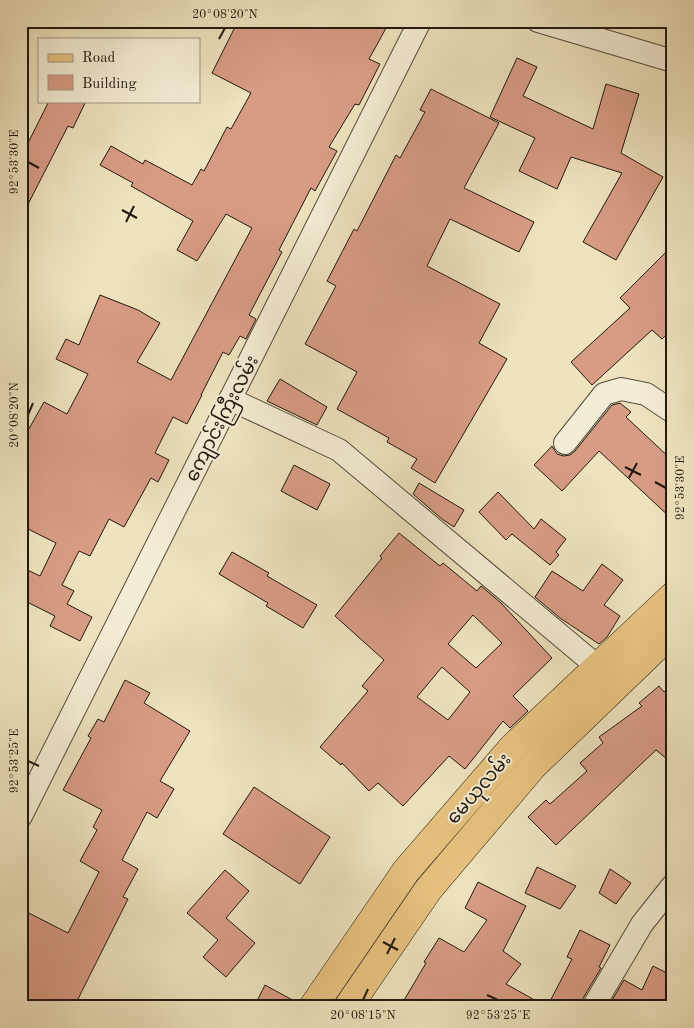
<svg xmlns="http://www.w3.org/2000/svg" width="694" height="1028" font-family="'Old Standard TT','Noto Sans Myanmar',serif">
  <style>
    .building { fill: #d89c85; stroke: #211910; fill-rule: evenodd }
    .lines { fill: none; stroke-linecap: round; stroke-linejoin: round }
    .street-casing { stroke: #544c3c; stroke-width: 24 }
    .primary-casing { stroke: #211910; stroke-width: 29 }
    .street { stroke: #f4edd5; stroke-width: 22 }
    .primary { stroke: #e7c27f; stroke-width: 28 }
    .ticks { fill: none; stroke: #211910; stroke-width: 2 }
    .labels { text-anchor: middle; stroke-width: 4; stroke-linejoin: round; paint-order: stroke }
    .street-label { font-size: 19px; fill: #211910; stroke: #f4edd5 }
    .neatline { fill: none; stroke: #211910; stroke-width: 2 }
    .ticks-label { font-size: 12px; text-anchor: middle; fill: #211910 }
  </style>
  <rect width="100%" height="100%" fill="#eee3be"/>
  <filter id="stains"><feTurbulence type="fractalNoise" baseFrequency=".004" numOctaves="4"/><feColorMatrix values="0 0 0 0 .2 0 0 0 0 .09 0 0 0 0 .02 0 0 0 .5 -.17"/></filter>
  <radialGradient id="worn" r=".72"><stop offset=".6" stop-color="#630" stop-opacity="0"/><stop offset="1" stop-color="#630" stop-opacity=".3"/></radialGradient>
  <!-- building -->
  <g class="building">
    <path d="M238 21H390L369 59 380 64 359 105 355 104 329 147 337 151 315 191 311 188 279 250 282 252 249 315 256 319 246 339 240 336 229 355 223 352 201 395H202L187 424 173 417 155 453 169 460 158 482 151 478 124 527 109 519 90 556 79 551 62 585 74 591 67 604 92 617 80 641 50 626 55 616 21 599V567L40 576 56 543 28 529 29 526 21 522V443L44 402 67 414 88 374 56 359 66 339 79 345 100 295 138 310 160 323 137 362 171 380 252 228 226 214 197 261 177 250 193 221 131 186 133 183 100 165 111 146 143 164 145 160 192 185 201 169 204 171 227 127 231 129 251 93 212 73Z"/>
    <path d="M517 58 537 67 523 96 593 129 606 84 639 94 621 153 663 177 616 260 583 242 622 173 571 157 557 189 519 171 535 138 490 117Z"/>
    <path d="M431 89 499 123 464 188 534 222 519 252 450 219 427 266 500 304 479 343 507 359 435 483 411 468 417 459 387 442 389 438 337 409 357 372 305 344 336 286 327 281 354 229 357 231 396 155 400 158 425 112 420 110Z"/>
    <path d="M49 101H86L73 128 68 126 21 218V157Z"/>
    <path d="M673 245V328L662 339 652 330 592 385 571 362 630 308 620 298Z"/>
    <path d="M280 379 327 407 317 425 267 401Z"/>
    <path d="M620 403 631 412 626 417 673 461V520L599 451 562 491 534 465 552 446 557 454 564 456 570 455 575 451 612 405Z"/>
    <path d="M294 465 330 484 317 510 281 491Z"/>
    <path d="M419 483 464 510 454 527 442 519 413 494Z"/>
    <path d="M498 492 534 529 541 519 566 539 556 552 559 555 550 565 512 534 506 540 479 512Z"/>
    <path d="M399 533 440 566 443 563 477 591 481 586 501 603 552 658 513 696 528 711 510 728 503 721 465 769 449 756 403 806 378 783 369 791 342 763 341 765 320 747 368 691 362 686 384 660 335 616 382 558 380 556ZM473 615 502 643 476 668 448 644ZM442 667 470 692 448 720 417 697Z"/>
    <path d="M232 552 269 573 267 576 317 605 303 628 266 606 268 603 219 574Z"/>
    <path d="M602 564 623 580 604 605 620 616 607 637 599 644 560 618 535 597 552 571 583 591Z"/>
    <path d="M125 680 150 693 144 703 190 731 160 781 174 789 157 818 147 812 122 860 138 869 123 897 128 899 74 1007H21V909L68 933 99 872 80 861 97 830 93 827 102 810 63 790 91 738 88 736 98 719 104 722Z"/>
    <path d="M673 684V764L656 750 556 845 528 817 546 800 550 804 587 771 580 763 603 743 599 737 642 706 639 703 659 686 664 692Z"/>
    <path d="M254 787 330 837 300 884 223 834Z"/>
    <path d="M537 867 576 886 560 909 525 893Z"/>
    <path d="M610 869 631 883 616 904 599 893Z"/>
    <path d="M225 870 249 891 226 918 255 943 226 977 203 957 218 940 187 913Z"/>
    <path d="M478 882 526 906 503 951 521 964 506 984 547 1007 572 959 567 957 580 930 610 945 599 967 601 968 582 1000 580 1007H400L426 963 424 962 439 938 464 952 487 920 465 908Z"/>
    <path d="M653 966 673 976V1007H608L624 980 642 990Z"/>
    <path d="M265 985 298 1003V1007H254Z"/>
  </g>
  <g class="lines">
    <!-- street casing -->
    <g class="street-casing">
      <g id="street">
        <path d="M538 21 673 61"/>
        <path d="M230 399 339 450 598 667"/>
        <path d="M565 443 604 394 621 389 646 394 673 412"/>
        <path d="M21 816 420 21"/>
        <path d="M593 1007 642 924 673 885"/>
      </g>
    </g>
    <!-- primary casing -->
    <g class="primary-casing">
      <g id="primary">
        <path d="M313 1007 406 871 513 747 673 596"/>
        <path d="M348 1007 428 890 533 766 673 631"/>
      </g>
    </g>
    <!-- street -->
    <use href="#street" class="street"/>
    <!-- primary -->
    <use href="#primary" class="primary"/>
  </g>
  <!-- ticks -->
  <path class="ticks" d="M219 39 225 28M28 162 39 168M122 210 137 218M126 222 134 206M28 415 33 403M625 467 641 475M629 478 637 463M655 482 666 488M28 761 39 766M383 942 398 950M387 954 395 938M487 995 498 1000M363 1000 368 989"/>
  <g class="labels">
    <!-- street labels -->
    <g class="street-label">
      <text transform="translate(221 418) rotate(-63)" y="7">ကျောင်းကြီးလမ်း</text>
      <text transform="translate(478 788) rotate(-49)" y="7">မေယုလမ်း</text>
    </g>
  </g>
  <!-- margin -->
  <rect width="694" height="1028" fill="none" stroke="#eee3be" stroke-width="55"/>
  <!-- legend -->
  <rect x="38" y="38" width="162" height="65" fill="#f4edd5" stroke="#a09886"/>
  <rect x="48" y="54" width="25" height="8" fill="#e7c27f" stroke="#a09886"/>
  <text x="82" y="62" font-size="15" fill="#211910">Road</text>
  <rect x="48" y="75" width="25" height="15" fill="#d89c85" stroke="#a09886"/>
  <text x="82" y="88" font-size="15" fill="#211910">Building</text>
  <rect x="28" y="28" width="638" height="972" class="neatline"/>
  <g class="ticks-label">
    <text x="225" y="18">20°08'20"N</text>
    <text transform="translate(14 162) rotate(-90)" y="4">92°53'30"E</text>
    <text transform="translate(14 415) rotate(-90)" y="4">20°08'20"N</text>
    <text transform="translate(680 488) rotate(-90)" y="4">92°53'30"E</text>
    <text transform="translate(14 761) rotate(-90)" y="4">92°53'25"E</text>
    <text x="363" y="1019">20°08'15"N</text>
    <text x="498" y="1019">92°53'25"E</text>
  </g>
  <rect width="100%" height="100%" filter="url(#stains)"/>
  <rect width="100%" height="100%" fill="url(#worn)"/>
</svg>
